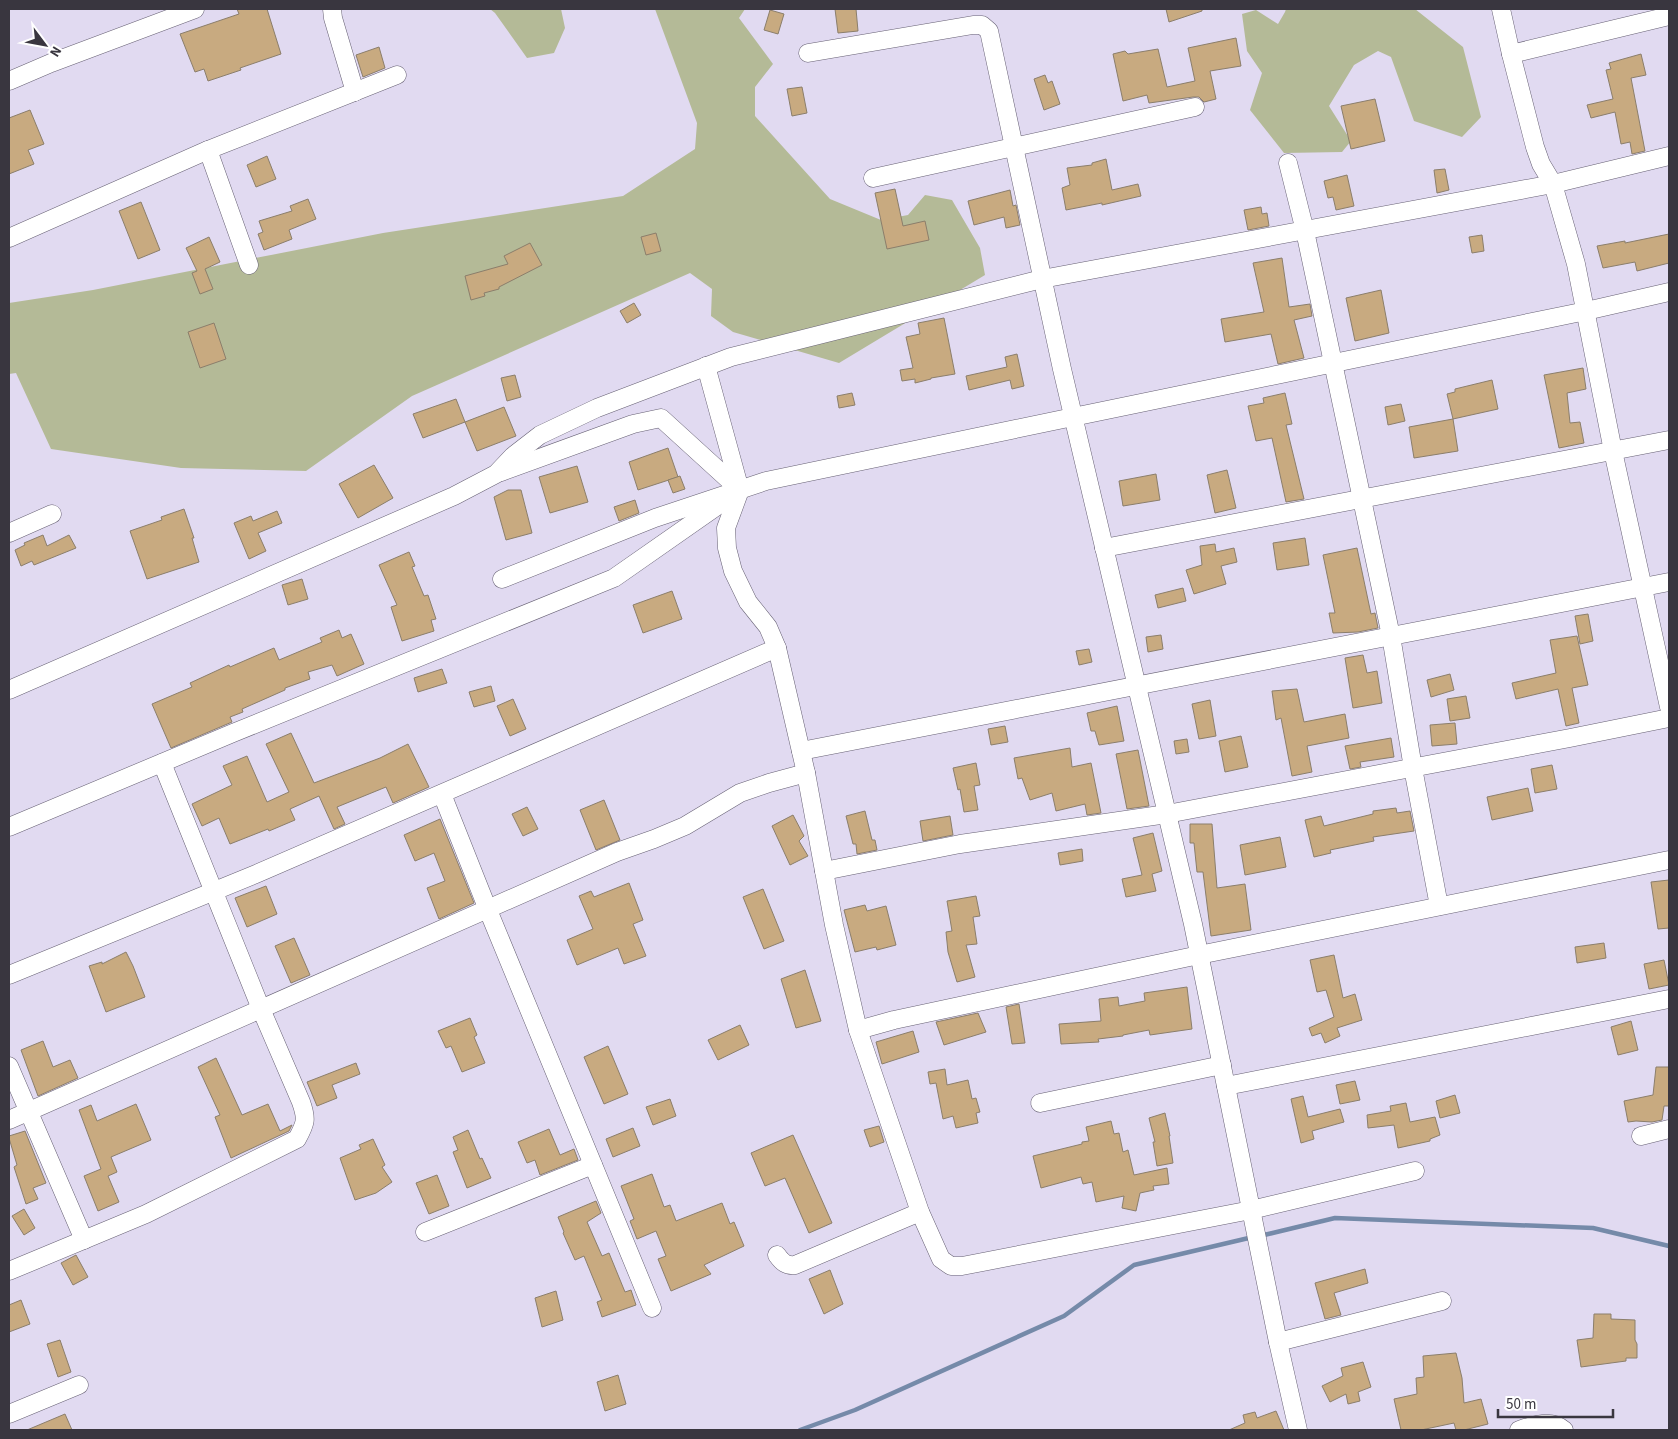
<svg xmlns="http://www.w3.org/2000/svg" width="1678" height="1439" font-family="'Source Sans 3',sans-serif">
  <style>
    .green { fill: #b4ba97 }
    .lines { fill: none; stroke-linecap: round; stroke-linejoin: round }
    .stream { stroke: #758aa9; stroke-width: 4.5 }
    .building { fill: #c8aa80; stroke: #8b7e6b }
    .minor-casing { stroke: #676174; stroke-width: 19 }
    .minor { stroke: #fff; stroke-width: 18 }
  </style>
  <rect width="100%" height="100%" fill="#e1daf1"/>
  <!-- green -->
  <g class="green">
    <path d="M490 9H561L565 28 554 53 527 58 495 13Z"/>
    <path d="M655 9H745L739 18 773 64 755 87V116L830 199 881 220 908 215 925 195 952 200 980 248 985 275 839 363 733 332 711 316 712 289 690 273 412 396 306 471 181 468 51 449 16 373 9 374V303L93 290 383 233 623 196 695 149 697 123Z"/>
    <path d="M1286 9H1415L1463 47 1481 117 1462 137 1414 121 1391 57 1378 51 1354 65 1329 106 1351 141 1342 152 1284 153 1250 110 1262 73 1247 51 1242 14 1256 10 1278 24 1285 12Z"/>
  </g>
  <g class="lines">
    <!-- stream -->
    <g class="stream">
      <path d="M1260 1236 1335 1218 1593 1228 1669 1246"/>
      <path d="M800 1430 855 1410 1064 1316 1134 1265 1253 1237"/>
    </g>
  </g>
  <!-- building -->
  <g class="building">
    <path d="M237 9H267L281 54 240 68 241 70 208 81 204 69 195 72 180 34 239 14Z"/>
    <path d="M835 9H856L858 31 838 33Z"/>
    <path d="M1166 9H1202V11L1169 22Z"/>
    <path d="M770 10 784 14 778 34 764 30Z"/>
    <path d="M1236 38 1241 66 1210 71 1216 99 1204 102 1199 97H1193L1149 103 1147 95 1123 101 1113 54 1125 51 1128 54 1158 49 1167 87 1195 81 1188 48Z"/>
    <path d="M379 47 385 68 363 77 356 55Z"/>
    <path d="M1641 54 1646 75 1631 78 1645 151 1632 154 1630 142 1621 144 1615 112 1591 118 1587 105 1613 99 1606 70 1611 69 1609 63Z"/>
    <path d="M1045 75 1048 83 1052 81 1060 104 1044 110 1034 79Z"/>
    <path d="M802 87 807 113 792 116 787 89Z"/>
    <path d="M1375 99 1385 141 1351 149 1341 106Z"/>
    <path d="M30 110 44 144 28 150 34 164 9 174V118Z"/>
    <path d="M267 156 276 179 256 187 247 165Z"/>
    <path d="M1106 159 1112 190 1138 184 1141 196 1102 205V203L1066 210 1062 188 1070 185 1067 168 1092 165V163Z"/>
    <path d="M1445 169 1449 190 1437 193 1434 170Z"/>
    <path d="M1347 175 1354 206 1336 210 1333 197 1328 198 1324 181Z"/>
    <path d="M895 189 903 226 925 221 929 240 887 249 875 193Z"/>
    <path d="M1010 190 1013 206 1016 205 1020 225 1006 228 1004 217 974 225 968 201Z"/>
    <path d="M308 199 316 219 289 230 292 239 264 250 258 234 263 232 259 221 292 211 290 206Z"/>
    <path d="M141 202 160 250 138 259 119 211Z"/>
    <path d="M1261 207 1262 214 1267 213 1269 226 1248 230 1244 210Z"/>
    <path d="M656 233 661 251 646 255 641 237Z"/>
    <path d="M1669 234V263L1637 271 1635 262 1603 268 1597 246 1625 241V243Z"/>
    <path d="M1482 235 1484 251 1472 253 1469 237Z"/>
    <path d="M209 237 220 262 205 269 213 289 200 294 192 273 197 271 186 248Z"/>
    <path d="M530 243 542 265 499 287V289L484 293 485 296 471 300 465 276 508 264 504 256Z"/>
    <path d="M1282 258 1289 307 1310 304 1312 316 1294 320 1304 358 1278 364 1271 334 1225 342 1221 319 1264 312 1253 263Z"/>
    <path d="M1381 290 1389 333 1355 341 1346 298Z"/>
    <path d="M634 303 641 315 627 323 620 311Z"/>
    <path d="M944 318 955 374 931 378V379L915 383V379L902 381 900 370 913 368 906 337 920 334 918 323Z"/>
    <path d="M214 323 226 359 200 368 188 332Z"/>
    <path d="M1017 354 1024 386 1012 389 1010 380 969 390 966 376 1007 367 1005 357Z"/>
    <path d="M1583 368 1586 389 1567 393 1570 423 1580 422 1584 443 1559 448 1544 375Z"/>
    <path d="M515 375 521 397 507 401 501 378Z"/>
    <path d="M1492 380 1498 409 1453 419 1447 394 1455 392V389Z"/>
    <path d="M852 393 855 405 839 408 837 396Z"/>
    <path d="M1285 393 1292 424 1286 425 1304 499 1286 502 1272 438 1256 441 1248 406 1264 403 1263 398Z"/>
    <path d="M456 399 465 422 423 438 413 414Z"/>
    <path d="M1401 404 1405 421 1388 425 1385 407Z"/>
    <path d="M504 407 516 436 477 451 465 422Z"/>
    <path d="M1453 419 1458 451 1414 458 1409 427Z"/>
    <path d="M668 448 678 477 638 490 629 462Z"/>
    <path d="M374 465 393 498 358 518 339 484Z"/>
    <path d="M577 466 588 502 550 513 539 477Z"/>
    <path d="M1227 470 1236 508 1215 513 1207 475Z"/>
    <path d="M1156 474 1160 500 1123 506 1119 481Z"/>
    <path d="M680 476 685 489 673 493 668 480Z"/>
    <path d="M508 490H521L532 533 506 540 494 497Z"/>
    <path d="M635 500 639 513 619 521 614 507Z"/>
    <path d="M184 509 194 538H192L199 562 147 579 130 531 162 520 161 517Z"/>
    <path d="M277 511 282 523 258 533 266 551 249 559 234 523 251 516 253 521Z"/>
    <path d="M43 535 47 546 69 535 76 548 34 565 32 561 21 566 15 550 25 545 24 543Z"/>
    <path d="M1305 538 1309 565 1277 570 1273 543Z"/>
    <path d="M1215 544 1216 552 1234 548 1237 562 1221 566 1226 584 1194 594 1186 570 1202 565 1200 546Z"/>
    <path d="M1357 548 1371 614 1375 613 1378 628 1358 632 1333 633 1329 613H1335L1323 555Z"/>
    <path d="M409 552 415 566 412 567 424 596 428 595 436 619 431 620 434 631 402 641 391 607 397 605 379 565Z"/>
    <path d="M302 579 308 599 288 605 282 585Z"/>
    <path d="M1183 588 1186 601 1158 608 1155 595Z"/>
    <path d="M672 591 682 619 643 633 633 605Z"/>
    <path d="M1588 614 1593 641 1580 644 1575 616Z"/>
    <path d="M339 630 342 638 351 634 364 664 337 676 332 665 308 672 310 679 285 688V690L242 709 243 712 230 717 232 722 171 748 152 704 192 687 190 683 229 665 230 667 274 648 279 660 322 642 320 638Z"/>
    <path d="M1161 635 1163 649 1148 652 1146 637Z"/>
    <path d="M1577 636 1588 685 1572 688 1579 723 1566 726 1558 689 1516 699 1512 683 1556 673 1550 640Z"/>
    <path d="M1089 649 1092 662 1079 665 1076 651Z"/>
    <path d="M1363 655 1367 673 1377 671 1382 703 1353 708 1345 658Z"/>
    <path d="M442 669 447 683 418 692 414 678Z"/>
    <path d="M1450 674 1454 690 1431 697 1427 680Z"/>
    <path d="M491 686 495 701 474 707 469 692Z"/>
    <path d="M1297 689 1304 722 1345 714 1349 738 1307 746 1312 772 1292 776 1281 718 1276 720 1272 691Z"/>
    <path d="M1466 696 1470 718 1450 721 1447 699Z"/>
    <path d="M513 699 526 729 510 736 497 706Z"/>
    <path d="M1210 700 1216 736 1199 739 1192 704Z"/>
    <path d="M1117 706 1124 741 1099 745 1095 731H1091L1087 713Z"/>
    <path d="M1455 723 1457 744 1432 746 1430 725Z"/>
    <path d="M1005 726 1008 742 991 745 988 729Z"/>
    <path d="M291 733 314 783 380 758 408 744 429 787 393 803 386 787 337 807 345 824 334 829 319 796 290 809 295 820 269 831 268 829 230 844 219 818 202 826 192 804 232 785 223 766 247 756 267 802 289 792 266 744Z"/>
    <path d="M1241 736 1248 767 1225 772 1219 741Z"/>
    <path d="M1391 738 1394 757 1360 762 1361 767 1350 769 1345 746Z"/>
    <path d="M1187 739 1189 752 1176 754 1174 741Z"/>
    <path d="M1070 748 1072 767 1091 763 1101 813 1087 815 1085 804 1056 811 1052 793 1030 800 1022 778 1018 779 1014 758Z"/>
    <path d="M1138 750 1149 806 1127 809 1116 754Z"/>
    <path d="M976 763 980 785 974 786 978 810 964 812 960 789 958 790 953 768Z"/>
    <path d="M1552 765 1557 789 1535 793 1531 769Z"/>
    <path d="M1528 788 1533 811 1492 820 1487 797Z"/>
    <path d="M604 800 620 840 596 850 580 810Z"/>
    <path d="M527 807 538 829 523 836 512 814Z"/>
    <path d="M1396 808 1397 813 1410 811 1414 831 1373 837 1374 841 1330 850 1331 853 1314 857 1305 820 1321 816 1324 826 1373 814V811Z"/>
    <path d="M865 811 872 840H875L877 850 857 854 856 844H853L846 816Z"/>
    <path d="M793 815 804 836 799 841 808 856 790 865 772 826Z"/>
    <path d="M950 816 953 835 923 841 920 821Z"/>
    <path d="M440 819 474 903 439 919 427 888 445 881 434 853 415 861 404 835Z"/>
    <path d="M1190 824H1212L1217 888 1245 884 1251 930 1211 936 1203 872H1197L1194 843H1190Z"/>
    <path d="M1153 833 1162 871 1152 874 1156 891 1126 897 1122 879 1142 875 1133 838Z"/>
    <path d="M1280 837 1286 867 1245 875 1240 845Z"/>
    <path d="M1082 849 1083 861 1060 865 1058 853Z"/>
    <path d="M1669 880V928L1658 929 1651 882Z"/>
    <path d="M629 883 643 920 633 924 646 956 624 964 618 948 577 965 567 940 593 929 579 896 591 891 594 897Z"/>
    <path d="M266 886 277 914 247 927 235 898Z"/>
    <path d="M763 889 784 941 764 949 743 897Z"/>
    <path d="M976 896 980 916 973 917 977 944 966 945 975 977 957 982 948 952 946 932 952 931 947 901Z"/>
    <path d="M865 905 867 911 886 906 896 945 877 950 876 947 855 952 844 910Z"/>
    <path d="M294 938 310 975 291 983 275 946Z"/>
    <path d="M1604 943 1606 958 1577 963 1575 947Z"/>
    <path d="M126 952 133 966 145 997 106 1012 89 966 102 962V964Z"/>
    <path d="M1334 955 1343 998 1355 994 1362 1020 1337 1028 1340 1036 1325 1043 1321 1033 1312 1036 1309 1028 1334 1017 1326 990 1317 992 1310 960Z"/>
    <path d="M1664 960 1669 985 1649 989 1644 964Z"/>
    <path d="M805 970 821 1021 796 1028 781 979Z"/>
    <path d="M1187 987 1192 1029 1150 1035 1149 1030 1123 1035V1036L1098 1039 1099 1042 1061 1044 1059 1024 1101 1021 1099 999 1118 997 1119 1006 1145 1001 1144 993Z"/>
    <path d="M1019 1004 1025 1043 1012 1044 1006 1007Z"/>
    <path d="M978 1013 986 1032 944 1045 936 1022Z"/>
    <path d="M470 1018 477 1035 474 1037 485 1063 462 1072 451 1046 446 1048 438 1031Z"/>
    <path d="M1631 1021 1638 1050 1618 1055 1611 1027Z"/>
    <path d="M740 1025 749 1045 718 1060 708 1040Z"/>
    <path d="M913 1031 919 1052 882 1064 876 1042Z"/>
    <path d="M43 1041 53 1067 70 1060 78 1078 38 1096 21 1050Z"/>
    <path d="M608 1046 628 1094 604 1104 584 1057Z"/>
    <path d="M216 1058 242 1115 268 1104 280 1131 292 1125 289 1131 231 1158 215 1117 220 1115 198 1067Z"/>
    <path d="M356 1063 360 1074 332 1085 337 1098 317 1106 307 1082Z"/>
    <path d="M1656 1067H1669V1106H1664L1662 1120 1652 1122 1636 1121 1628 1122 1624 1101 1653 1095Z"/>
    <path d="M945 1069 947 1085 968 1080 972 1099 976 1098 980 1112 976 1113 978 1123 956 1128 953 1116 943 1119 936 1083 930 1084 928 1072Z"/>
    <path d="M1355 1081 1360 1100 1340 1104 1336 1085Z"/>
    <path d="M1455 1095 1460 1113 1440 1118 1436 1101Z"/>
    <path d="M1303 1096 1308 1117 1340 1109 1344 1122 1312 1131 1314 1139 1301 1143 1291 1099Z"/>
    <path d="M670 1099 676 1116 653 1125 646 1107Z"/>
    <path d="M1406 1103 1410 1122 1435 1117 1440 1135 1430 1139V1141L1398 1148 1394 1125 1368 1128 1367 1115 1391 1111 1390 1106Z"/>
    <path d="M136 1104 151 1140 111 1157 117 1172 108 1176 119 1202 98 1211 84 1176 101 1169 79 1110 91 1105 97 1121Z"/>
    <path d="M1165 1113 1170 1136H1169L1173 1163 1157 1166 1153 1142H1155L1149 1118Z"/>
    <path d="M1111 1121 1114 1134 1119 1133 1123 1152 1128 1150 1134 1175 1167 1168 1169 1184 1153 1186 1154 1190 1140 1193 1136 1211 1122 1208 1124 1196 1096 1202 1092 1182 1083 1184 1081 1177 1041 1188 1033 1156 1082 1144V1142L1089 1141 1086 1127Z"/>
    <path d="M879 1126 884 1142 870 1147 864 1130Z"/>
    <path d="M633 1128 640 1146 613 1157 606 1139Z"/>
    <path d="M549 1129 560 1155 574 1149 578 1160 540 1175 535 1160 527 1163 518 1142Z"/>
    <path d="M468 1130 480 1159 482 1158 491 1178 467 1188 453 1152 458 1150 453 1137Z"/>
    <path d="M25 1131 46 1183 33 1188 38 1199 26 1204 14 1167 17 1165 9 1138V1136Z"/>
    <path d="M793 1135 832 1223 809 1233 785 1178 765 1186 751 1153Z"/>
    <path d="M373 1139 385 1165 382 1167 392 1182 376 1193 355 1200 340 1158 361 1149 359 1145Z"/>
    <path d="M652 1174 664 1207 670 1205 676 1221 722 1203 730 1224 734 1222 744 1246 704 1265 711 1274 671 1291 658 1259 666 1256 656 1231 637 1239 630 1221 634 1219 621 1186Z"/>
    <path d="M437 1175 449 1206 429 1214 416 1183Z"/>
    <path d="M596 1201 601 1213 587 1222 602 1256 609 1253 625 1292 631 1290 636 1305 602 1317 597 1302 602 1300 584 1256 575 1260 563 1233 564 1232 558 1217Z"/>
    <path d="M24 1209 35 1228 24 1235 12 1216Z"/>
    <path d="M76 1255 88 1277 73 1285 61 1263Z"/>
    <path d="M1365 1269 1368 1283 1334 1293 1341 1315 1325 1319 1315 1283Z"/>
    <path d="M830 1270 843 1304 824 1314 809 1279Z"/>
    <path d="M556 1291 563 1320 542 1327 535 1298Z"/>
    <path d="M21 1300 30 1324 9 1332V1305Z"/>
    <path d="M1594 1314H1611V1319L1635 1320V1340L1637 1344V1358H1626V1361L1581 1367 1577 1340 1593 1338Z"/>
    <path d="M60 1340 71 1372 58 1377 47 1344Z"/>
    <path d="M1456 1353 1462 1378 1464 1403 1481 1399 1488 1424 1464 1430H1456L1454 1423 1421 1430H1401L1394 1399 1417 1394 1416 1378 1424 1377 1423 1356Z"/>
    <path d="M1363 1362 1371 1387 1358 1392 1360 1401 1348 1404 1346 1394 1330 1402 1322 1386 1343 1376 1341 1368Z"/>
    <path d="M618 1375 626 1404 605 1411 597 1382Z"/>
    <path d="M1276 1411 1284 1430H1229L1245 1423 1243 1415 1255 1412 1257 1418Z"/>
    <path d="M65 1414 72 1430H27Z"/>
  </g>
  <g class="lines">
    <!-- minor casing -->
    <g class="minor-casing">
      <g id="minor">
        <path d="M332 9 333 18 355 92"/>
        <path d="M1501 9 1511 54 1535 147 1541 164 1553 184 1576 264 1613 451 1669 707"/>
        <path d="M808 53 973 25H982L989 31 1062 369 1193 924 1278 1342 1298 1430"/>
        <path d="M1511 54 1669 16"/>
        <path d="M9 81 51 63 195 9"/>
        <path d="M208 150 249 265"/>
        <path d="M1288 163 1305 231 1391 636 1413 768 1439 906"/>
        <path d="M873 178 1195 107"/>
        <path d="M9 238 208 150 397 75"/>
        <path d="M706 366 740 490 726 528 727 548 733 571 748 602 768 627 777 648 806 773 834 925 858 1030 920 1212 941 1259 951 1266H962L1251 1210 1415 1171"/>
        <path d="M9 533 52 514"/>
        <path d="M1104 548 1669 440"/>
        <path d="M502 579 655 518 766 481 1073 417 1586 311 1669 292"/>
        <path d="M9 690 454 496 496 474 513 456 540 435 597 408 731 357 1042 279 1553 184 1669 156"/>
        <path d="M801 751 1669 582"/>
        <path d="M442 794 488 910 652 1308"/>
        <path d="M9 827 233 733 614 578 740 490 661 418 633 424 501 472"/>
        <path d="M824 871 960 844 1167 814 1570 738 1669 718"/>
        <path d="M9 975 256 874 777 648"/>
        <path d="M858 1030 894 1020 1199 955 1669 860"/>
        <path d="M9 1066 84 1240"/>
        <path d="M1226 1086 1669 999"/>
        <path d="M1040 1103 1222 1065"/>
        <path d="M9 1120 617 852 654 839 685 826 740 793 769 783 806 773"/>
        <path d="M1641 1136 1669 1129"/>
        <path d="M425 1232 593 1165"/>
        <path d="M777 1255C782 1262 786 1266 795 1265L920 1212"/>
        <path d="M9 1271 146 1214 297 1139C306 1123 307 1119 301 1102L261 1009 162 763"/>
        <path d="M1278 1342 1442 1301"/>
        <path d="M9 1414 79 1385"/>
        <path d="M1519 1430C1534 1425 1551 1419 1564 1430"/>
      </g>
    </g>
    <!-- minor -->
    <use href="#minor" class="minor"/>
  </g>
  <!-- border -->
  <rect width="1678" height="1439" fill="none" stroke="#39363f" stroke-width="20"/>
  <!-- north arrow -->
  <g transform="translate(45 45) rotate(122)" stroke="#ffffff" stroke-width="4" paint-order="stroke">
  <path d="M0-4L9 19L0 12L-9 19Z" fill="#39363f"/>
  <text y="-8" font-size="14" font-weight="bold" text-anchor="middle" fill="#39363f">N</text>
  </g>
  <!-- scale -->
  <path d="M1498 1409v8h115v-8" fill="none" stroke="#39363f" stroke-width="2.5"/>
  <text x="1506" y="1409" font-size="15" fill="#39363f" stroke="#ffffff" stroke-width="4" paint-order="stroke">50 m</text>
</svg>
